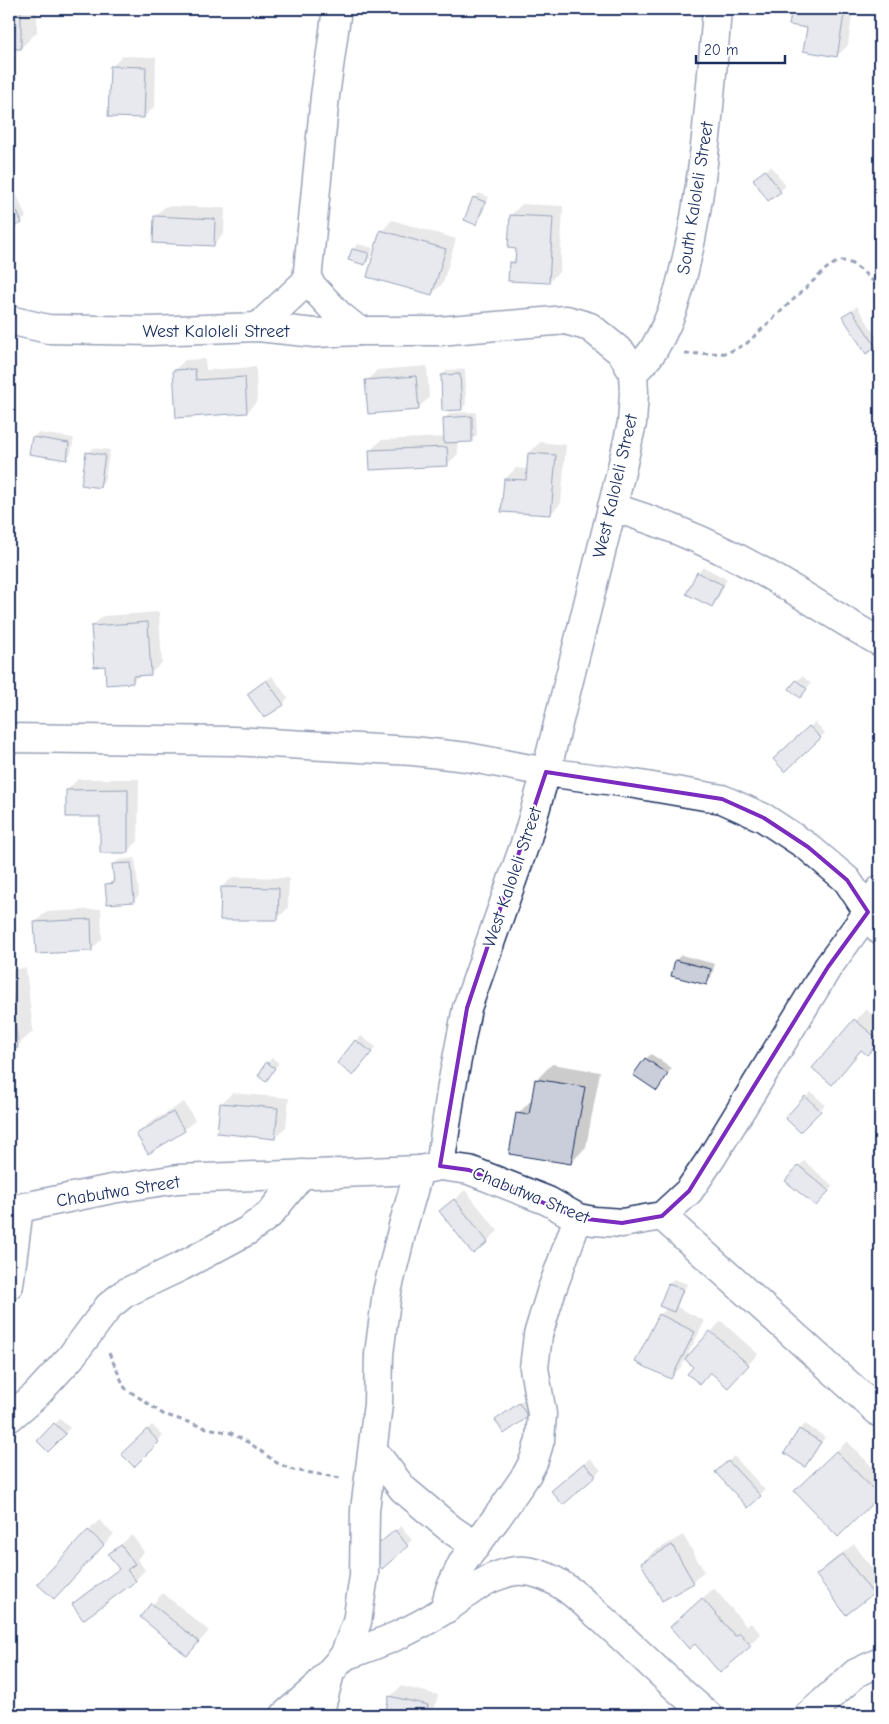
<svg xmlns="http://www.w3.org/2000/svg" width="889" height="1724" font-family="'Comic Neue',sans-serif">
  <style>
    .shadow { fill: #0003 }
    .building { fill: #caceda; stroke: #1b2f5e }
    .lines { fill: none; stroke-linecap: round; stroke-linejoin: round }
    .minor-casing { stroke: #1b2f5e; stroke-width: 31 }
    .path { stroke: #1b2f5e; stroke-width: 3; stroke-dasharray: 5 4; stroke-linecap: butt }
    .minor { stroke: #fff; stroke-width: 28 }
    .marked { fill: none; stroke: #7b2cbf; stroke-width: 4; stroke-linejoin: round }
    .labels { text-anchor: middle; stroke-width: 4; stroke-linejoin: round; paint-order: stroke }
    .street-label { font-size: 18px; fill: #1b2f5e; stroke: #fff }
  </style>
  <rect width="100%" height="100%" fill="#fff"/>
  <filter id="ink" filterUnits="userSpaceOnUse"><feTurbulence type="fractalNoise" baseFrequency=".02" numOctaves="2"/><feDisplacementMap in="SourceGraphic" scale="10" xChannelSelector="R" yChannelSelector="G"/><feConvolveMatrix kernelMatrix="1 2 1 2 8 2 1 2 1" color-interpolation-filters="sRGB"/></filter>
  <g filter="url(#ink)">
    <!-- shadow -->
    <g class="shadow">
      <path d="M9 9H37V32L21 48H9Z"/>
      <path d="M793 9H853L848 45 837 56 808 27 791 24Z"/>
      <path d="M122 56 156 57 155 106 144 117 112 67Z"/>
      <path d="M771 166 786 186 769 199 755 179Z"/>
      <path d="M9 177 14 187 9 192Z"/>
      <path d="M16 193 26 217 21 222 9 227V196Z"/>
      <path d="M479 193 489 197 481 218 476 223 474 198Z"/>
      <path d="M522 204 563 206 560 271 549 282 510 263 517 256V248L511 215Z"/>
      <path d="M166 206 225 208 224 234 213 245 155 216Z"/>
      <path d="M392 220 456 239 443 283 432 294 382 231Z"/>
      <path d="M358 244 373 248 370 259 365 264 353 249Z"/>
      <path d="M857 306 880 342 875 346 844 316Z"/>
      <path d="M205 359 206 370 256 367 257 401 247 412 175 370 185 360Z"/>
      <path d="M427 366 429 398 418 408 367 381 377 370Z"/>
      <path d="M465 369 466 404 461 409 442 375 447 370Z"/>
      <path d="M476 412 477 435 472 440 457 441 458 454 447 465 371 450 381 440 445 437V418L450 413Z"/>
      <path d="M38 433 74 438 71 454 66 459 33 438Z"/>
      <path d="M540 442 566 445 561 503 551 514 505 479 516 468 528 469 529 453Z"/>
      <path d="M93 448 110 450 104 482 99 487 88 453Z"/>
      <path d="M703 567 727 579 717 601 712 606 698 573Z"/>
      <path d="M159 612 162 663 151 673 140 674 132 682 106 665 92 626 103 616Z"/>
      <path d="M272 676 288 698 283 704 249 694Z"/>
      <path d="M802 676 811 683 805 691 797 681Z"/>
      <path d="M815 722 825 733 785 771 775 759Z"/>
      <path d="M78 779H139L138 841 127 852 101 816 67 790Z"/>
      <path d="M135 858 139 895 134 901 107 885 112 880 115 879 113 865 119 860Z"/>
      <path d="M233 877 289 878 288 908 277 919 222 887Z"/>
      <path d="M101 909 102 939 91 950 35 922 46 912Z"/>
      <path d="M681 955 715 964 711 978 706 983 676 960Z"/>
      <path d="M26 968 33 1031 17 1046 9 1047V970Z"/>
      <path d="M866 1009 880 1022V1040L878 1043 862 1050 832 1084 814 1068Z"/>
      <path d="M361 1036 376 1047 358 1069 356 1041Z"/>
      <path d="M651 1054 672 1068 656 1089 646 1059Z"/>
      <path d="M272 1058 279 1063 266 1080 267 1063Z"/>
      <path d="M552 1064 600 1072 586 1147 571 1163 518 1114 533 1098 537 1079Z"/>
      <path d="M811 1092 825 1105 800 1130 786 1118Z"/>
      <path d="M232 1093 289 1098 286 1127 275 1137 221 1104Z"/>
      <path d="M184 1102 195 1120 184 1130 137 1135 148 1124Z"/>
      <path d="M880 1143V1155L874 1149Z"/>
      <path d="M804 1161 833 1186 821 1200 799 1166Z"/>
      <path d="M465 1190 498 1231 487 1241 441 1212Z"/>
      <path d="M674 1279 687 1284 677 1307 705 1321 681 1367 670 1378 637 1361 660 1315 667 1308 660 1305 669 1284Z"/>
      <path d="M721 1321 758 1354 738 1376 711 1371 700 1383 695 1367 711 1332Z"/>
      <path d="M524 1399 533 1411 504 1432 496 1420Z"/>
      <path d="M60 1419 70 1428 48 1450 39 1441Z"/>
      <path d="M805 1424 825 1437 810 1460 805 1465 786 1453 800 1429Z"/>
      <path d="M152 1425 163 1436 134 1465 123 1454Z"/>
      <path d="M847 1441 880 1475V1494L838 1535 796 1491Z"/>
      <path d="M734 1456 765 1490 748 1506 717 1472Z"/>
      <path d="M590 1458 601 1470 563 1504 558 1486Z"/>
      <path d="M99 1520 114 1534 64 1587 39 1584Z"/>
      <path d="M401 1526 412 1540 382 1567 375 1548Z"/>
      <path d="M132 1535 144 1552 137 1559 145 1570 135 1581 73 1604 84 1594 120 1568 110 1554Z"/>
      <path d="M683 1535 704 1571 693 1582 642 1563 653 1552Z"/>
      <path d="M854 1544 880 1579V1586L872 1593 817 1575 828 1564Z"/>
      <path d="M714 1588 746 1626 751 1623 761 1634 720 1671 682 1616Z"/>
      <path d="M163 1593 209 1631 187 1655 142 1616Z"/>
      <path d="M401 1686 438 1695 433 1715H386L391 1696Z"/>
    </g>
    <!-- building -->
    <g class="building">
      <rect x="9" y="9" width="12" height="40"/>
      <path d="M792 9H845L837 57 803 51 807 28 789 25Z"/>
      <path d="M110 66 146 67 144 118 108 117Z"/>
      <path d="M765 170 781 192 768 201 753 179Z"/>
      <path d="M11 197 22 223 9 229V198Z"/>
      <path d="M473 197 485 202 476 225 464 220Z"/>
      <path d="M510 215 553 217 549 283 508 281 509 262 515 263 516 249 508 248Z"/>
      <path d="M154 216 215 219 214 246 153 243Z"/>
      <path d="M380 230 446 249 432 295 367 277Z"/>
      <path d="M352 249 369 253 365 265 348 260Z"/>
      <path d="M852 310 876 347 866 354 842 316Z"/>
      <path d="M195 369 196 380 245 377 247 413 176 418 173 370Z"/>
      <path d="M460 374 462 410 442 411 441 375Z"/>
      <path d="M416 376 419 410 368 414 365 380Z"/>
      <path d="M472 416V442L444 443 443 418Z"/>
      <path d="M32 437 69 443 67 460 29 454Z"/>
      <path d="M447 447 448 466 370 470 369 450Z"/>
      <path d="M86 452 105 455 100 488 81 485Z"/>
      <path d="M528 453 556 455 551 515 501 512 504 479 526 480Z"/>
      <path d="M697 572 723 585 712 607 686 594Z"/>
      <path d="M148 622 151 675 133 676V683L106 685 105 666 94 667 91 626Z"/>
      <path d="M266 680 284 705 264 718 247 694Z"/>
      <path d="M796 680 807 689 800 698 789 689Z"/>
      <path d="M809 726 821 738 785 772 773 759Z"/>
      <path d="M128 789V853H100V817H66V790Z"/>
      <path d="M131 863 134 902 107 904 105 884 114 883 112 864Z"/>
      <path d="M221 887 279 888 278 920H220Z"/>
      <path d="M91 919 92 951 36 954 34 922Z"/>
      <path d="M675 960 711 969 707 985 671 976Z"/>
      <path d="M11 983 18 1048H9V984Z"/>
      <path d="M854 1019 880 1041 867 1055 861 1050 832 1085 812 1068Z"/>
      <path d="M355 1040 372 1052 353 1076 337 1063Z"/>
      <path d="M645 1058 668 1074 657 1091 633 1075Z"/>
      <path d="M266 1062 275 1068 266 1082 258 1076Z"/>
      <path d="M535 1079 585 1087 571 1164 509 1154 516 1113 529 1115Z"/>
      <path d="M805 1096 821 1111 800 1132 785 1118Z"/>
      <path d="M220 1103 278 1108 275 1139 217 1133Z"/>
      <path d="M173 1112 185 1131 148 1154 136 1134Z"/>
      <path d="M798 1165 829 1191 816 1206 785 1181Z"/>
      <path d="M454 1199 488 1242 473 1254 439 1211Z"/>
      <path d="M668 1284 683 1289 674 1312 659 1306Z"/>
      <path d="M659 1314 695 1332 671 1379 635 1362Z"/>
      <path d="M710 1331 749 1365 728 1388 710 1372 700 1384 687 1374 693 1367 685 1359Z"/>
      <path d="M519 1403 528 1417 504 1434 495 1420Z"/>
      <path d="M54 1423 66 1434 48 1452 37 1441Z"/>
      <path d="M147 1429 159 1442 134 1467 121 1454Z"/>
      <path d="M799 1429 821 1442 805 1467 784 1453Z"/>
      <path d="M836 1451 880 1496 838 1537 794 1491Z"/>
      <path d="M728 1461 761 1496 748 1508 715 1472Z"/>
      <path d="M584 1463 596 1476 563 1505 551 1491Z"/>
      <path d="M88 1530 104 1545 54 1599 37 1584Z"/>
      <path d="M395 1530 408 1546 382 1569 368 1553Z"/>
      <path d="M121 1545 135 1564 127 1570 136 1581 83 1620 72 1604 119 1569 108 1554Z"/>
      <path d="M672 1545 694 1583 662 1601 641 1563Z"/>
      <path d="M843 1554 873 1594 846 1615 816 1575Z"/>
      <path d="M702 1598 735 1636 740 1633 751 1646 720 1673 695 1644 689 1649 670 1627Z"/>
      <path d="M151 1603 199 1642 187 1656 140 1617Z"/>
      <path d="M389 1696 428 1705 425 1715H385Z"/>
    </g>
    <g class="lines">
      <!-- minor casing -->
      <g class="minor-casing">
        <g id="minor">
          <path d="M307 281 339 315 359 331"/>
          <path d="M9 320 48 329 150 331 258 327 315 333 359 331H439L566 320 590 327 622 353 633 373 634 393 632 423 620 476 546 772 527 838 467 1008 452 1085 440 1166"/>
          <path d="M258 327 307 281 325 96 337 9"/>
          <path d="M633 373C640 365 650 357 655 347 675 313 683 277 691 239 706 163 711 86 717 9"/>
          <path d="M612 507C670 525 727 550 779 581 813 601 846 623 880 642"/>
          <path d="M9 738 233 741 413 751 467 757 546 772 629 783 722 799 764 818 808 847 847 880 880 930"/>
          <path d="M9 1208H19L112 1189 178 1179 419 1170 440 1166 469 1170 548 1201 578 1218 594 1221 622 1223 662 1216 689 1191 712 1157 828 967 868 912 880 890"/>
          <path d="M662 1216 880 1413"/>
          <path d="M9 1285 19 1208"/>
          <path d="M9 1418 35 1396 70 1358 109 1306 125 1293 182 1266 247 1231 269 1215 302 1174"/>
          <path d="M373 1450 403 1489 452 1530 476 1546"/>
          <path d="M444 1610 450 1589 463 1562 498 1516 527 1474 534 1460 540 1440 542 1414 534 1368 538 1335 551 1292 578 1218"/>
          <path d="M344 1656C379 1644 413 1631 444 1610 460 1600 475 1585 492 1578 509 1571 521 1568 539 1574 564 1582 582 1601 601 1618 637 1650 671 1685 708 1715"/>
          <path d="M285 1715 315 1689 344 1656 357 1622 364 1576 365 1510 378 1404 379 1354 387 1292 403 1226 419 1170"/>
          <path d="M319 1715 330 1673"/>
          <path d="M809 1715 856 1673 880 1662"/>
        </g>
      </g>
      <!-- path -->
      <g class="path">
        <path d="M685 354 727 353 746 344 827 268C831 266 836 261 841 261 854 260 871 280 880 288"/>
        <path d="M109 1353 125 1388 163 1414 203 1427 231 1433 251 1444 277 1463 293 1470 341 1478"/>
      </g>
      <!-- minor -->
      <use href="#minor" class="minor"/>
    </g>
  </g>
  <!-- marked area -->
  <path d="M0 0H889V1724H0ZM546 772 722 799 764 818 808 847 847 880 868 912 828 967 689 1191 662 1216 622 1223 578 1218 469 1170 440 1166 467 1008Z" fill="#fff" fill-opacity=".55" fill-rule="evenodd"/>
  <path class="marked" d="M546 772 722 799 764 818 808 847 847 880 868 912 828 967 689 1191 662 1216 622 1223 578 1218 469 1170 440 1166 467 1008Z"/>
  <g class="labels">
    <!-- street labels -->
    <g class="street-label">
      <text transform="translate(695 198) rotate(-81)" y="6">South Kaloleli Street</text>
      <text x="216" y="337">West Kaloleli Street</text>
      <text transform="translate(615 486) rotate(-77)" y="6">West Kaloleli Street</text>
      <text transform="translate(512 877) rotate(-71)" y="6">West Kaloleli Street</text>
      <text transform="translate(118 1191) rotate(-9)" y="6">Chabutwa Street</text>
      <text transform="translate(531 1195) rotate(22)" y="6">Chabutwa Street</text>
    </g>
  </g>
  <!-- margin -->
  <rect width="889" height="1724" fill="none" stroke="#fff" stroke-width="30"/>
  <rect x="15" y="15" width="859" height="1694" fill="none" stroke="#1b2f5e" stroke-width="2" filter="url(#ink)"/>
  <!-- scale -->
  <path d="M696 55v8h89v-8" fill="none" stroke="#1b2f5e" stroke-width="2.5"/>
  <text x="704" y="55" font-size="15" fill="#1b2f5e" stroke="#ffffff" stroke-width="4" paint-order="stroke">20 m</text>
</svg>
